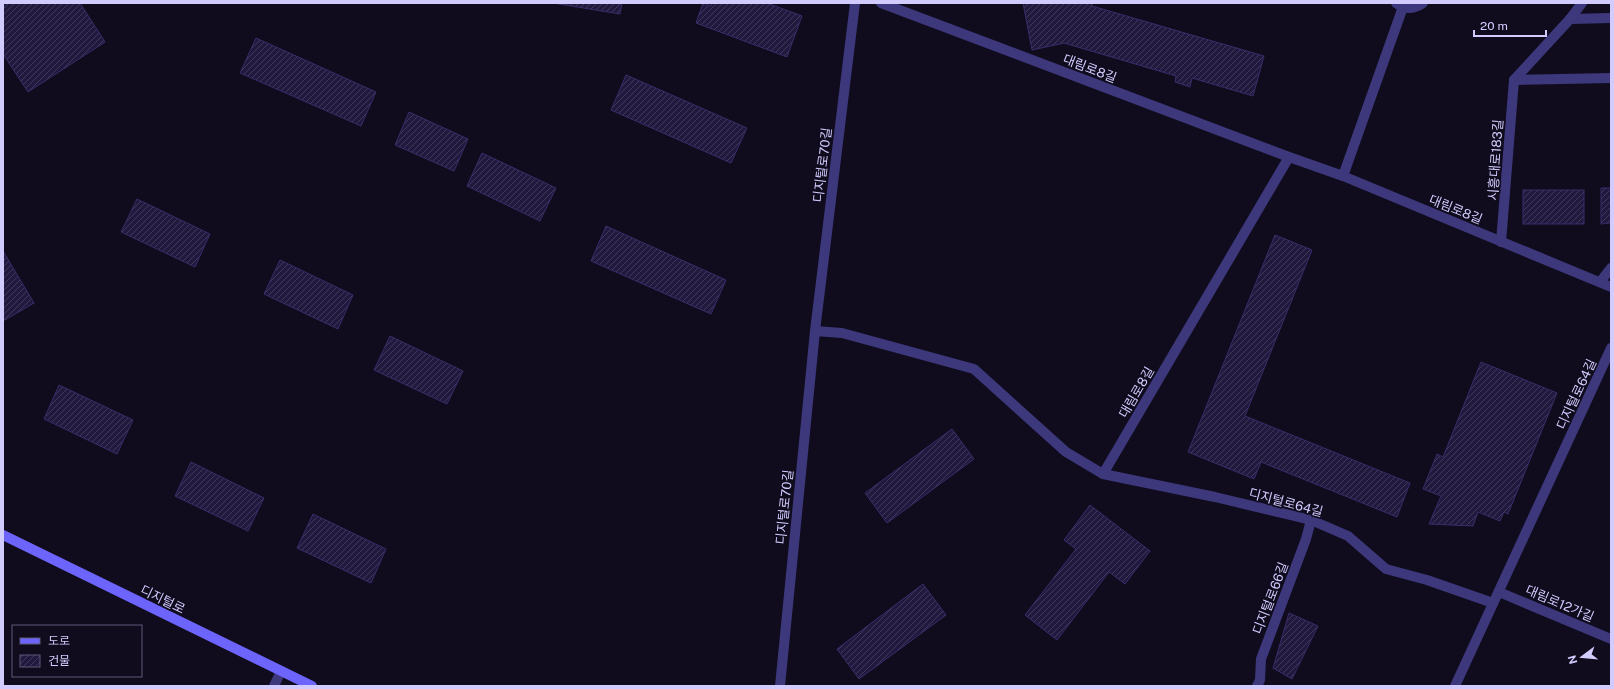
<svg xmlns="http://www.w3.org/2000/svg" width="1614" height="689" font-family="'Public Sans','Noto Sans KR',sans-serif">
  <style>
    .building { fill: url(#building-hatch); stroke: #3a2c6a }
    .lines { fill: none; stroke-linecap: round; stroke-linejoin: round }
    .service { stroke: #3d387c; stroke-width: 10 }
    .minor { stroke: #3d387c; stroke-width: 10 }
    .secondary { stroke: #6d64fc; stroke-width: 10 }
    .labels { text-anchor: middle; stroke-width: 3.5; stroke-linejoin: round; paint-order: stroke }
    .street-label { font-size: 13px; fill: #d2cbfe; stroke: #100c1e }
  </style>
  <defs>
    <pattern id="building-hatch" width="6" height="6" patternUnits="userSpaceOnUse"><rect width="6" height="6" fill="#22193f"/><path d="M-1 1l2-2M0 6l6-6M5 7l2-2" fill="none" stroke="#41395c"/></pattern>
  </defs>
  <rect width="100%" height="100%" fill="#100c1e"/>
  <!-- building -->
  <g class="building">
    <path d="M3 3H80L105 42 28 92 3 54Z"/>
    <path d="M553 3H622L620 14Z"/>
    <path d="M703 3 711 6 712 3H767L802 16 787 57 696 23Z"/>
    <path d="M1023 3H1092V6L1264 56 1253 96 1192 78 1190 87 1175 82 1176 76 1064 43 1032 50Z"/>
    <path d="M256 38 376 92 361 126 240 73Z"/>
    <path d="M626 75 747 128 731 163 611 110Z"/>
    <path d="M409 112 468 139 454 171 395 145Z"/>
    <path d="M482 153 556 188 540 221 467 186Z"/>
    <path d="M1601 188H1611V223L1601 224Z"/>
    <rect x="1523" y="190" width="61" height="34"/>
    <path d="M137 199 210 234 195 267 121 232Z"/>
    <path d="M606 226 726 280 711 314 591 261Z"/>
    <path d="M1275 235 1312 250 1245 416 1410 483 1397 517 1261 462 1254 479 1188 452Z"/>
    <path d="M3 251 34 303 3 321Z"/>
    <path d="M280 260 353 295 338 329 264 294Z"/>
    <path d="M390 336 463 371 447 404 374 370Z"/>
    <path d="M1481 362 1557 393 1508 514 1504 512 1500 521 1478 512 1473 526 1429 524 1441 496 1423 489 1437 454 1443 457Z"/>
    <path d="M59 385 133 420 117 454 44 419Z"/>
    <path d="M952 429 974 459 887 523 865 493Z"/>
    <path d="M191 462 264 498 248 531 175 496Z"/>
    <path d="M1090 505 1150 551 1125 584 1109 572 1057 640 1025 615 1076 549 1064 540Z"/>
    <path d="M313 514 386 549 371 583 297 548Z"/>
    <path d="M923 584 946 615 859 679 837 649Z"/>
    <path d="M1289 613 1318 626 1292 679 1273 668Z"/>
  </g>
  <g class="lines">
    <!-- service -->
    <g class="service">
      <path d="M1396 3C1405 10 1414 9 1423 3"/>
      <path d="M1570 19 1611 18"/>
      <path d="M1514 80 1611 78"/>
      <path d="M1343 176 1403 7"/>
      <path d="M274 686 281 671"/>
    </g>
    <!-- minor -->
    <g class="minor">
      <path d="M881 3 1289 157 1343 176 1611 287"/>
      <path d="M1501 242 1514 80 1570 19 1582 3"/>
      <path d="M1600 282 1611 268"/>
      <path d="M815 331 842 333 974 369 1066 452 1103 474 1215 497 1311 520 1348 536 1386 569 1427 580 1493 603"/>
      <path d="M1103 474 1289 157"/>
      <path d="M1499 592 1611 639"/>
      <path d="M780 686 815 331 855 3"/>
      <path d="M1257 686 1260 680 1261 659 1306 539 1311 520"/>
      <path d="M1455 686 1611 348"/>
    </g>
    <!-- secondary -->
    <path class="secondary" d="M3 535 312 686"/>
  </g>
  <g class="labels">
    <!-- street labels -->
    <g class="street-label">
      <text transform="translate(1090 68) rotate(21)" y="5">대림로8길</text>
      <text transform="translate(1495 160) rotate(-86)" y="5">시흥대로183길</text>
      <text transform="translate(822 165) rotate(-83)" y="5">디지털로70길</text>
      <text transform="translate(1456 209) rotate(22)" y="5">대림로8길</text>
      <text transform="translate(1136 392) rotate(-60)" y="5">대림로8길</text>
      <text transform="translate(1576 394) rotate(-65)" y="5">디지털로64길</text>
      <text transform="translate(1286 502) rotate(15)" y="5">디지털로64길</text>
      <text transform="translate(784 507) rotate(-84)" y="5">디지털로70길</text>
      <text transform="translate(1270 598) rotate(-69)" y="5">디지털로66길</text>
      <text transform="translate(163 599) rotate(26)" y="5">디지털로</text>
      <text transform="translate(1560 603) rotate(23)" y="5">대림로12가길</text>
    </g>
  </g>
  <!-- border -->
  <rect width="1614" height="689" fill="none" stroke="#d2cbfe" stroke-width="8"/>
  <!-- legend -->
  <rect x="12" y="625" width="130" height="52" fill="#100c1e" stroke="#5e5878"/>
  <rect x="20" y="638" width="20" height="6" fill="#6d64fc" stroke="#5e5878"/>
  <text x="48" y="645" font-size="12" fill="#d2cbfe">도로</text>
  <rect x="20" y="655" width="20" height="12" fill="url(#building-hatch)" stroke="#5e5878"/>
  <text x="48" y="665" font-size="12" fill="#d2cbfe">건물</text>
  <!-- north arrow -->
  <g transform="translate(1582 657) rotate(254)" stroke="#100c1e" stroke-width="3" paint-order="stroke">
  <path d="M0-3L7 15L0 10L-7 15Z" fill="#d2cbfe"/>
  <text y="-6" font-size="11" font-weight="bold" text-anchor="middle" fill="#d2cbfe">N</text>
  </g>
  <!-- scale -->
  <path d="M1474 30v6h72v-6" fill="none" stroke="#d2cbfe" stroke-width="2"/>
  <text x="1480" y="30" font-size="12" fill="#d2cbfe" stroke="#100c1e" stroke-width="3" paint-order="stroke">20 m</text>
</svg>
